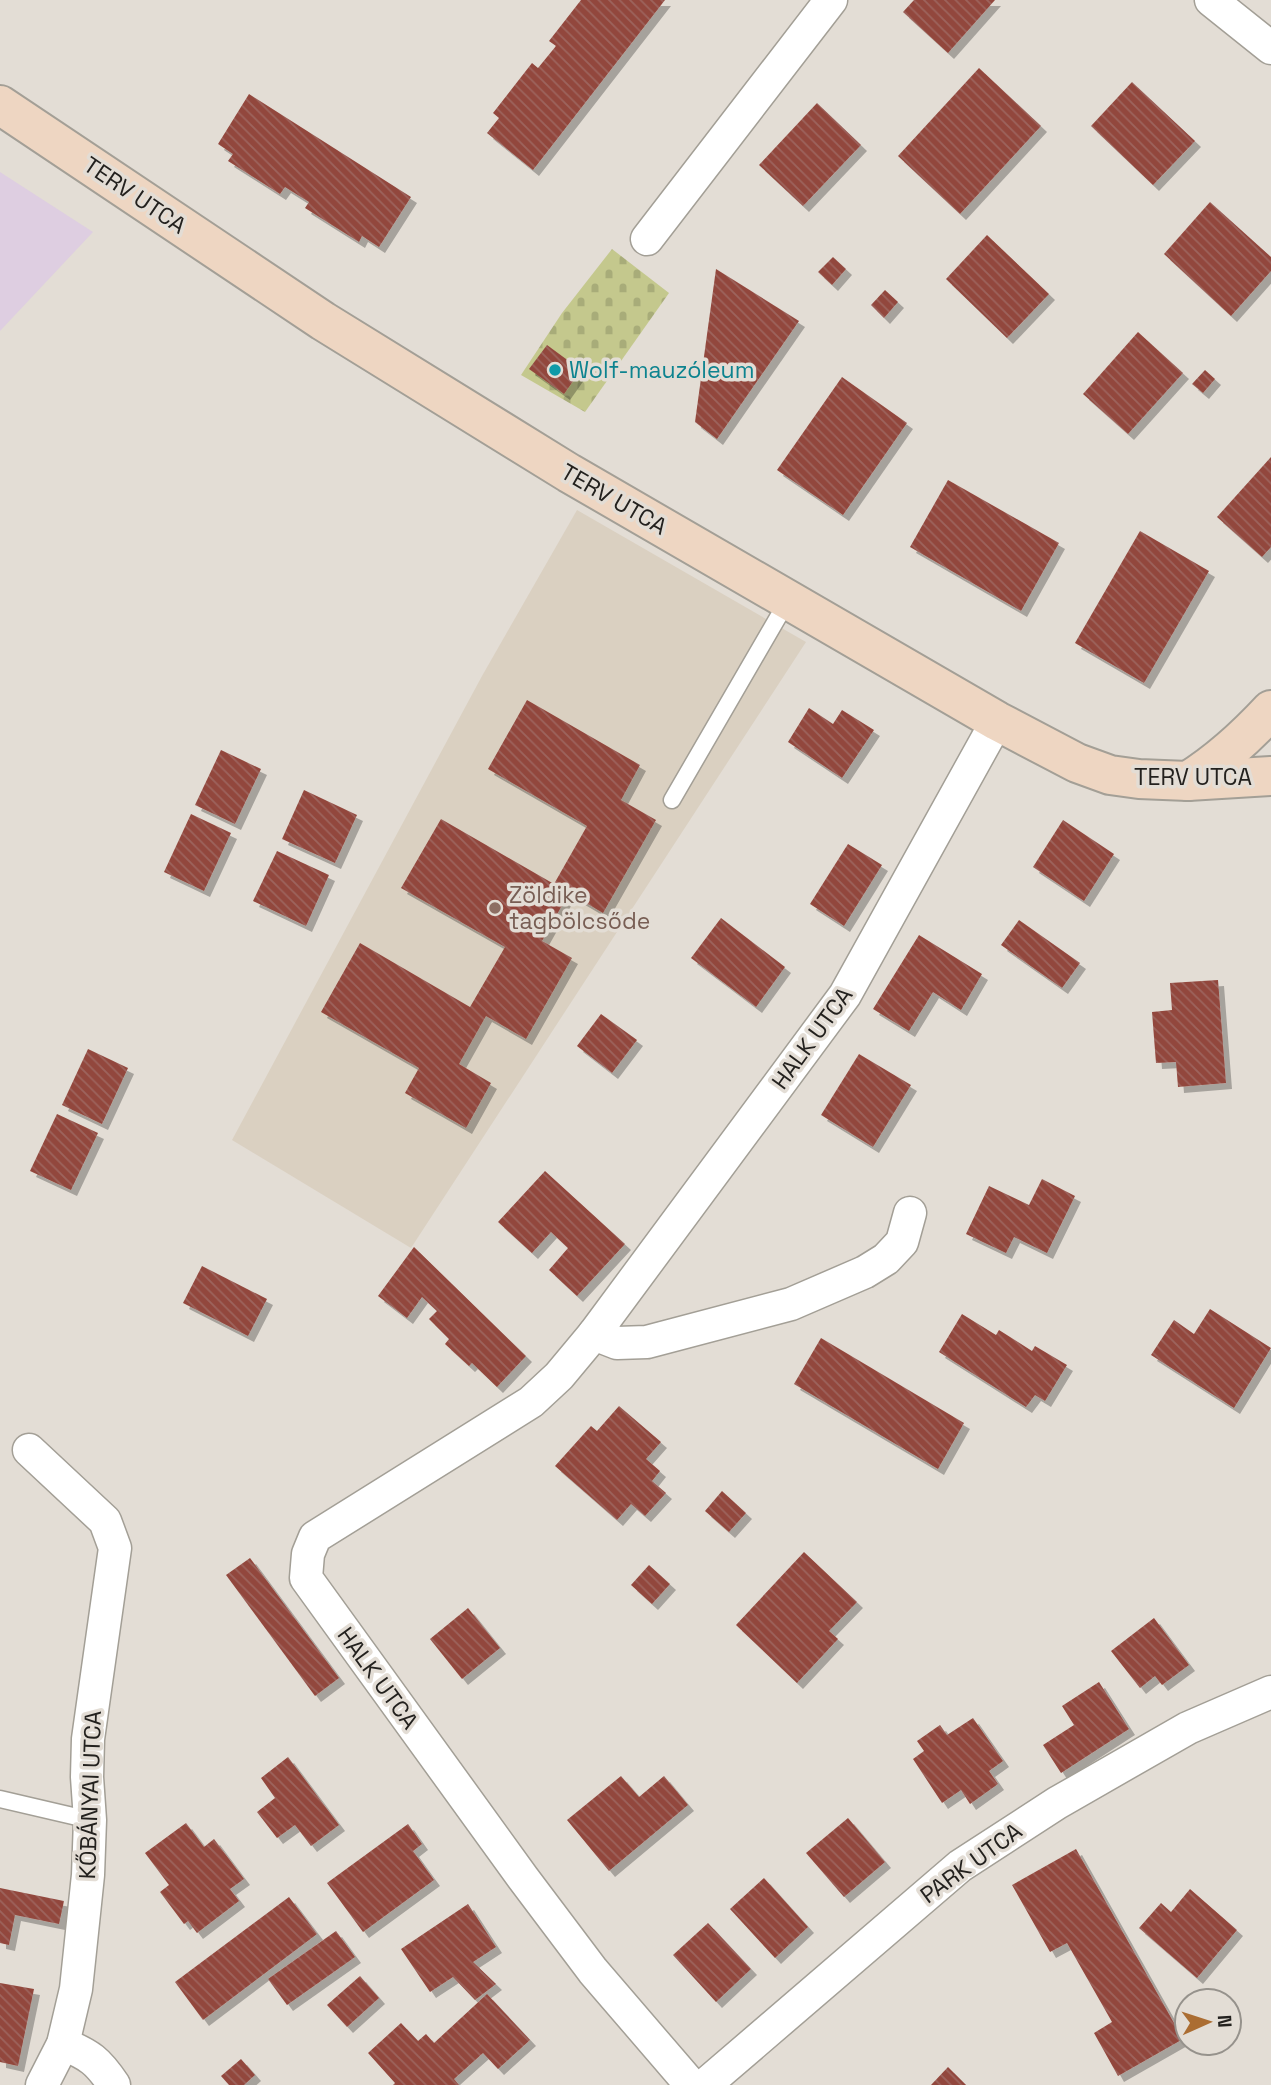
<svg xmlns="http://www.w3.org/2000/svg" width="1271" height="2085" font-family="'Space Grotesk',sans-serif">
  <style>
    .industrial { fill: #decee1 }
    .built { fill: #dad0c1 }
    .cemetery { fill: url(#cemetery-stones) }
    .building { fill: url(#building-back-hatch); filter: url(#shadow) }
    .lines { fill: none; stroke-linecap: round; stroke-linejoin: round }
    .lane-casing { stroke: #a39f96; stroke-width: 19 }
    .street-casing { stroke: #a39f96; stroke-width: 35 }
    .secondary-casing { stroke: #a39f96; stroke-width: 42 }
    .lane { stroke: #fff; stroke-width: 16 }
    .street { stroke: #fff; stroke-width: 32 }
    .secondary { stroke: #eed6c2; stroke-width: 38 }
    .culture-dot { fill: #0f9aa8; stroke: #e3ddd5; stroke-width: 2.5 }
    .education-dot { fill: #8d6e63; stroke: #e3ddd5; stroke-width: 2.5 }
    .labels { text-anchor: middle; stroke-width: 7; stroke-linejoin: round; paint-order: stroke }
    .street-label { font-size: 23px; fill: #23211e; stroke: #e3ddd5 }
    .culture-label { font-size: 23px; fill: #0d838f; stroke: #e3ddd5; text-anchor: start }
    .education-label { font-size: 23px; fill: #785e54; stroke: #e3ddd5; text-anchor: start }
  </style>
  <defs>
    <pattern id="cemetery-stones" width="16" height="16" patternUnits="userSpaceOnUse" patternTransform="scale(1.75)"><rect width="16" height="16" fill="#c4c88d"/><path d="M2 7V4a2 2 0 0 1 4 0v3zM10 15v-3a2 2 0 0 1 4 0v3z" fill="#a8ac79"/></pattern>
    <pattern id="building-back-hatch" width="6" height="6" patternUnits="userSpaceOnUse" patternTransform="scale(1.75)"><rect width="6" height="6" fill="#92473d"/><path d="M-1 5l2 2M0 0l6 6M5-1l2 2" fill="none" stroke="#9d645d"/></pattern>
    <filter id="shadow"><feDropShadow dx="6" dy="6" stdDeviation="0" flood-color="#0004"/></filter>
  </defs>
  <rect width="100%" height="100%" fill="#e3ddd5"/>
  <!-- industrial -->
  <path class="industrial" d="M0 172 93 232 0 331Z"/>
  <!-- built -->
  <path class="built" d="M577 510 806 642 411 1248 232 1140 482 676Z"/>
  <!-- cemetery -->
  <path class="cemetery" d="M612 249 669 293 585 412 521 375 562 313Z"/>
  <!-- building -->
  <g class="building">
    <path d="M581 0H665L533 170 487 133 499 118 493 113 532 63 538 68 556 46 549 41Z"/>
    <path d="M914 0H995L948 53 903 12Z"/>
    <path d="M979 68 1041 126 960 214 898 156Z"/>
    <path d="M1132 82 1195 141 1153 185 1091 126Z"/>
    <path d="M249 94 411 197 379 247 362 236 359 242 305 208 309 202 285 187 280 194 228 161 233 154 218 144Z"/>
    <path d="M817 103 861 145 803 206 759 165Z"/>
    <path d="M1210 202 1271 257V271L1231 316 1164 254Z"/>
    <path d="M987 235 1049 294 1007 338 946 279Z"/>
    <path d="M833 257 846 269 832 285 818 272Z"/>
    <path d="M716 269 799 321 717 439 695 422Z"/>
    <path d="M885 290 898 302 884 318 871 305Z"/>
    <path d="M1138 332 1183 373 1128 434 1083 394Z"/>
    <path d="M547 345 581 370 564 394 529 369Z"/>
    <path d="M1205 370 1215 379 1203 393 1192 384Z"/>
    <path d="M842 377 907 423 843 515 777 470Z"/>
    <path d="M1271 457V547L1262 557 1217 517Z"/>
    <path d="M948 480 1059 543 1021 611 910 547Z"/>
    <path d="M1140 531 1209 571 1144 683 1075 643Z"/>
    <path d="M527 700 640 765 621 800 656 820 603 913 569 893 542 941 572 958 526 1039 486 1016 459 1064 491 1083 466 1128 405 1093 419 1068 321 1012 360 943 470 1007 505 947 401 888 441 819 554 884 587 826 488 769Z"/>
    <path d="M809 708 833 724 842 710 874 730 842 778 788 742Z"/>
    <path d="M221 750 261 769 235 824 195 805Z"/>
    <path d="M304 790 357 815 335 863 282 839Z"/>
    <path d="M191 814 231 833 204 891 164 872Z"/>
    <path d="M1063 820 1114 854 1084 901 1033 867Z"/>
    <path d="M848 844 882 865 844 926 810 904Z"/>
    <path d="M277 851 329 875 306 926 253 901Z"/>
    <path d="M721 918 785 967 756 1007 691 958Z"/>
    <path d="M1019 920 1080 963 1062 988 1001 945Z"/>
    <path d="M919 935 982 974 961 1010 933 992 909 1031 873 1009Z"/>
    <path d="M1218 980 1226 1083 1178 1087 1176 1062 1156 1063 1152 1012 1172 1010 1170 983Z"/>
    <path d="M601 1014 637 1040 612 1073 577 1046Z"/>
    <path d="M88 1049 128 1068 102 1124 62 1105Z"/>
    <path d="M859 1054 911 1085 873 1147 821 1115Z"/>
    <path d="M57 1114 98 1133 71 1190 30 1171Z"/>
    <path d="M545 1171 625 1244 577 1296 549 1270 568 1248 551 1232 532 1253 498 1222Z"/>
    <path d="M1042 1179 1075 1196 1047 1253 1014 1237 1006 1253 966 1234 989 1186 1029 1205Z"/>
    <path d="M414 1247 526 1356 497 1387 472 1363 469 1366 445 1344 449 1339 429 1319 437 1311 422 1297 407 1318 378 1296Z"/>
    <path d="M202 1266 267 1299 248 1336 183 1303Z"/>
    <path d="M1210 1309 1271 1348 1234 1408 1151 1355 1174 1320 1194 1334Z"/>
    <path d="M962 1314 996 1335 999 1330 1032 1351 1035 1346 1067 1365 1045 1401 1035 1395 1026 1407 939 1352Z"/>
    <path d="M821 1338 964 1423 938 1469 794 1384Z"/>
    <path d="M619 1406 661 1442 646 1459 660 1471 652 1481 666 1493 645 1516 631 1504 617 1520 555 1466 591 1426 597 1431Z"/>
    <path d="M722 1491 746 1513 729 1532 705 1511Z"/>
    <path d="M804 1552 857 1602 829 1631 838 1639 797 1683 736 1625Z"/>
    <path d="M250 1558 339 1678 315 1696 226 1575Z"/>
    <path d="M649 1565 670 1584 652 1604 631 1585Z"/>
    <path d="M468 1608 500 1648 462 1679 430 1639Z"/>
    <path d="M1154 1618 1189 1665 1162 1685 1155 1676 1140 1688 1111 1651Z"/>
    <path d="M1099 1682 1129 1729 1061 1773 1043 1745 1074 1725 1062 1706Z"/>
    <path d="M973 1718 1003 1761 989 1771 998 1784 970 1804 961 1790 942 1803 913 1759 924 1751 917 1741 940 1725 947 1735Z"/>
    <path d="M288 1757 339 1825 311 1846 295 1825 277 1838 257 1812 275 1798 261 1778Z"/>
    <path d="M621 1776 639 1797 664 1776 688 1805 609 1871 567 1820Z"/>
    <path d="M848 1818 885 1862 844 1897 806 1853Z"/>
    <path d="M186 1823 204 1847 214 1839 244 1879 230 1889 239 1901 197 1933 188 1921 184 1924 160 1892 169 1885 145 1853Z"/>
    <path d="M408 1824 422 1844 413 1851 434 1880 363 1932 327 1883Z"/>
    <path d="M1076 1849 1183 2039 1118 2076 1094 2033 1112 2022 1067 1943 1050 1952 1012 1885Z"/>
    <path d="M764 1878 808 1927 775 1958 730 1909Z"/>
    <path d="M0 1888 64 1901 59 1924 15 1915 9 1945 0 1943Z"/>
    <path d="M1190 1889 1237 1930 1197 1978 1139 1928 1161 1903 1171 1912Z"/>
    <path d="M289 1897 317 1934 203 2020 175 1982Z"/>
    <path d="M468 1904 496 1947 473 1962 496 1984 475 2000 453 1977 430 1992 401 1949Z"/>
    <path d="M708 1923 751 1969 716 2002 673 1955Z"/>
    <path d="M336 1931 355 1957 287 2005 268 1979Z"/>
    <path d="M360 1976 379 1998 347 2027 327 2005Z"/>
    <path d="M0 1983 34 1989 18 2066 0 2062Z"/>
    <path d="M487 1994 530 2040 498 2069 483 2053 454 2079 459 2085H393L395 2083 368 2053 401 2023 418 2041 426 2034 434 2043Z"/>
    <path d="M241 2059 255 2075 244 2085H229L221 2076Z"/>
    <path d="M948 2067 966 2085H931Z"/>
  </g>
  <g class="lines">
    <!-- lane casing -->
    <g class="lane-casing">
      <g id="lane">
        <path d="M672 800 788 600"/>
        <path d="M0 1799 90 1820"/>
      </g>
    </g>
    <!-- street casing -->
    <g class="street-casing">
      <g id="street">
        <path d="M1211 0 1271 48"/>
        <path d="M647 239 831 0"/>
        <path d="M594 1334 617 1343 647 1342 791 1304 865 1272 886 1259 902 1242 910 1213"/>
        <path d="M29 1450 105 1521 115 1548 88 1739 87 1777 90 1820 88 1875 76 1989 63 2044 42 2085"/>
        <path d="M63 2044C90 2055 98 2061 114 2085"/>
        <path d="M691 2085 593 1971 523 1878 306 1578 308 1554 315 1537 531 1402 559 1376 594 1334 845 995 997 721"/>
        <path d="M705 2085 960 1866 1057 1803 1188 1728 1271 1692"/>
      </g>
    </g>
    <!-- secondary casing -->
    <g class="secondary-casing">
      <g id="secondary">
        <path d="M0 105 323 321 569 473 997 721 1077 763 1110 775 1139 779 1188 781 1271 776"/>
        <path d="M1188 781C1220 761 1245 738 1271 710"/>
      </g>
    </g>
    <!-- lane -->
    <use href="#lane" class="lane"/>
    <!-- street -->
    <use href="#street" class="street"/>
    <!-- secondary -->
    <use href="#secondary" class="secondary"/>
  </g>
  <!-- markers -->
  <circle class="culture-dot" cx="555" cy="370" r="7"/>
  <circle class="education-dot" cx="495" cy="908" r="7"/>
  <g class="labels">
    <!-- street labels -->
    <g class="street-label">
      <text transform="translate(135 195) rotate(34)" y="8">TERV UTCA</text>
      <text transform="translate(614 499) rotate(30)" y="8">TERV UTCA</text>
      <text x="1193" y="785">TERV UTCA</text>
      <text transform="translate(812 1038) rotate(-54)" y="8">HALK UTCA</text>
      <text transform="translate(378 1678) rotate(54)" y="8">HALK UTCA</text>
      <text transform="translate(90 1795) rotate(-88)" y="8">KŐBÁNYAI UTCA</text>
      <text transform="translate(971 1863) rotate(-36)" y="8">PARK UTCA</text>
    </g>
    <!-- culture labels -->
    <g class="culture-label">
      <text x="569" y="378">Wolf-mauzóleum</text>
    </g>
    <!-- education labels -->
    <g class="education-label">
      <text x="509" y="903">Zöldike<tspan x="509" dy="26">tagbölcsőde</tspan></text>
    </g>
  </g>
  <!-- north arrow -->
  <g transform="translate(1208 2022) rotate(87)"><circle r="33" fill="#e3ddd5" stroke="#96928c" stroke-width="2"/>
  <path d="M0-5L12 26L0 18L-12 26Z" fill="#ab6d32"/>
  <text y="-10" font-size="19" font-weight="bold" text-anchor="middle" fill="#23211e">N</text>
  </g>
</svg>
